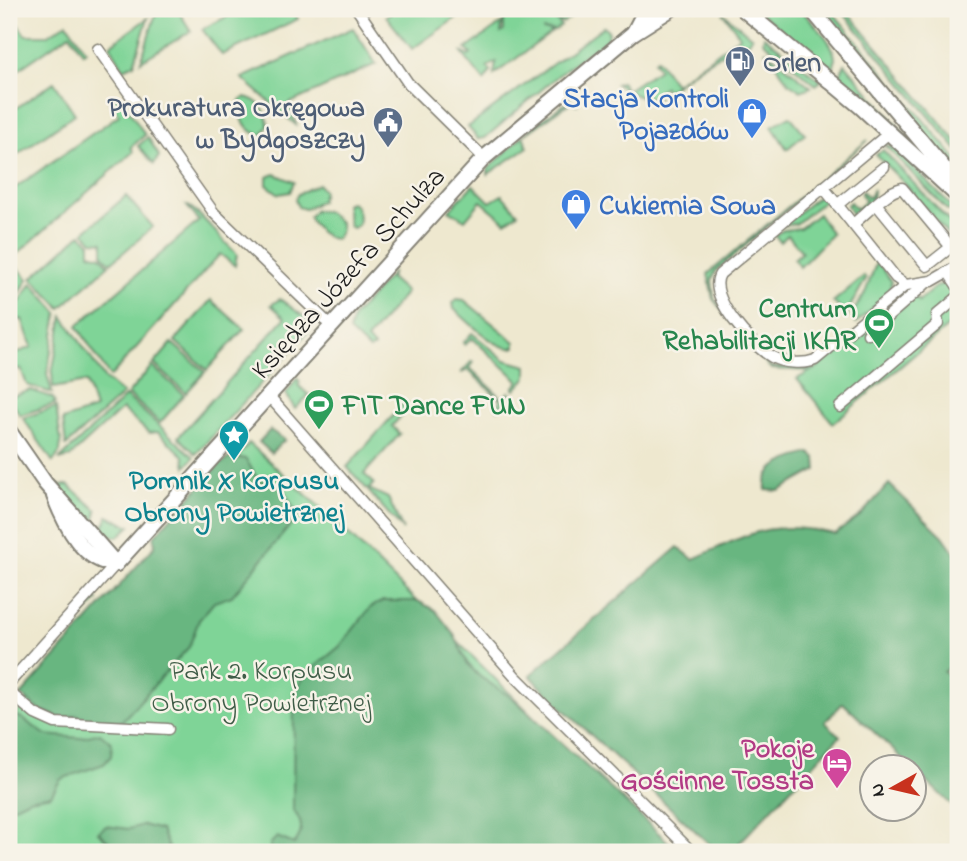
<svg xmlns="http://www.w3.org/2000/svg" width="967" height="861" font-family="'Indie Flower',sans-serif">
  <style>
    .green { fill: #7fd497; stroke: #4e785a; stroke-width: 2 }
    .forest { fill: #67b680; stroke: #42694e; stroke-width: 2 }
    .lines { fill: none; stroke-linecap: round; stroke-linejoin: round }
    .street-casing { stroke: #858276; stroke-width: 13 }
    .secondary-casing { stroke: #858276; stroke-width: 18 }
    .street { stroke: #fff; stroke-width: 10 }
    .secondary { stroke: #fff; stroke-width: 14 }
    .labels { text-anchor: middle; stroke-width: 5; stroke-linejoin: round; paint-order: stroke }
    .service-label { font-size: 28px; font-weight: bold; fill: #4e5e75; stroke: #f7f3e8; text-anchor: start }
    .shop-label { font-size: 28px; font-weight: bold; fill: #366cbe; stroke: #f7f3e8; text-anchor: end }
    .street-label { font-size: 28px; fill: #1c1c1c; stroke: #f7f3e8 }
    .leisure-label { font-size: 28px; font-weight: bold; fill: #27864d; stroke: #f7f3e8; text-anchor: end }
    .culture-label { font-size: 28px; font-weight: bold; fill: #0d838f; stroke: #f7f3e8 }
    .park-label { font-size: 28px; fill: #3f5c47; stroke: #f7f3e8 }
    .hotel-label { font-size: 28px; font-weight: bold; fill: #b23c85; stroke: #f7f3e8; text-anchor: end }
  </style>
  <rect width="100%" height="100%" fill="#f7f3e8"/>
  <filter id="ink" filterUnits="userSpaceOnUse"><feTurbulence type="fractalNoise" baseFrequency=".0143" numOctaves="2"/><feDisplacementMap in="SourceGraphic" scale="14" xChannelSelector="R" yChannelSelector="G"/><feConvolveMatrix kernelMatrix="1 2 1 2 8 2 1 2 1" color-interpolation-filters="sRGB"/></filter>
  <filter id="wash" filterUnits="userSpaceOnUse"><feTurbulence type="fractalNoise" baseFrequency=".00686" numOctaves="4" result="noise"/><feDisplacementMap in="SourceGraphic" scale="28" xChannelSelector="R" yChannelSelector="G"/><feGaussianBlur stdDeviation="1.57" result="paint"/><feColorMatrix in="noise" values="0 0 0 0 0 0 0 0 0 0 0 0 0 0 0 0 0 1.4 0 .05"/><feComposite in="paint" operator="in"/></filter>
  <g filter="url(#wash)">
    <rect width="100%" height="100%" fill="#eee8cf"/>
    <!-- green -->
    <g class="green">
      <path d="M164 9H177L191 31 141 61 156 13Z"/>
      <path d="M242 9H294L298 19 222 55 202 29Z"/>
      <path d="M396 9H469L412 49 386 16Z"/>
      <path d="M519 9 581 10 563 23 556 20 561 26 555 31 542 30 552 32 494 75 496 62 487 67 491 71 484 81 461 52 469 56 471 54 466 49 502 23 501 33 504 31V19Z"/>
      <path d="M755 9H800C813 24 845 49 832 70Z"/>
      <path d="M818 9H830L958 161V175Z"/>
      <path d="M840 9H845L958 143V151Z"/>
      <path d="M9 10 25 35H48L67 23 86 51 83 53 70 34 9 76V33L13 30 9 32Z"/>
      <path d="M723 13 752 37 743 49 722 54 704 64 667 91 664 87 657 92 658 98 637 96 616 84 621 82 627 90 659 69 654 61 657 59 675 84 740 36Z"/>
      <path d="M148 18 134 64 124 69 110 45Z"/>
      <path d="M604 26 609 32 606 40 567 68 485 138 478 139 468 127Z"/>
      <path d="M353 28 376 64 288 104 297 126 242 78Z"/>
      <path d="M764 36 821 81 816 85 763 41Z"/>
      <path d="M765 50 811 87 801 91 789 83Z"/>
      <path d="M845 64 915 146V147L838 78Z"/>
      <path d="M54 82 75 114 9 160V113Z"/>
      <path d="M245 97C259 100 268 112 268 126L262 135C247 134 238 116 239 102Z"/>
      <path d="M108 98 122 99 145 135 131 147 133 152 15 256 9 246V192L119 115Z"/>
      <path d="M570 100 578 105 571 102 523 136 528 147 488 174V169L534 125Z"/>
      <path d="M790 116 805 134 787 149 772 126Z"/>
      <path d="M148 137 159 156 154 164 138 146Z"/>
      <path d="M868 140 716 271 712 280 714 299 771 367H812L814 370 910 291 919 301 934 288 958 276V318L833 423 797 379 811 371 771 369 713 299 708 274Z"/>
      <path d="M884 144 895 148 954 209 951 211 947 210Z"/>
      <path d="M883 150 958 231V247L906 185 876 155Z"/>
      <path d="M275 174 294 182 290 192 279 194 267 185V177Z"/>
      <path d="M318 184 323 190 321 201 305 209 298 207 295 199 298 194Z"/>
      <path d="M473 185 490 202 502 195 518 213 506 222 481 201 465 220 449 210Z"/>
      <path d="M873 189 872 203 853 216 847 205 850 202 856 209 866 201 861 194 862 191 869 198Z"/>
      <path d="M126 196 153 227 111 263 103 255V242L93 241 84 232Z"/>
      <path d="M819 196 826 199 796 224 783 225Z"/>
      <path d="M351 202C359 206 360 217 358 225L353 228 349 226 346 204Z"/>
      <path d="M186 205C196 207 225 244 237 254L235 266 220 254 110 377 77 326 199 221Z"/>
      <path d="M315 210 328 212 340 223 341 230 336 239C326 240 313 226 309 217Z"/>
      <path d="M818 214 832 234 800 267 794 259 802 252 788 235 780 242 775 235 783 230 800 228Z"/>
      <path d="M81 234 90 243V253L101 256 109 265 61 308 32 278Z"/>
      <path d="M9 258 28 279 9 311Z"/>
      <path d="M877 261 891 281 890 293 856 323 851 315 865 293Z"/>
      <path d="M393 272 390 278 406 292 367 340 374 347 369 350 349 331 353 317Z"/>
      <path d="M864 276 866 279 846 314 833 302Z"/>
      <path d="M32 283 58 313 47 374 52 393 27 385 21 369 9 372V356L32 347 22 319 9 323V318Z"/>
      <path d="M280 299 310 321 311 329 196 454 178 437 285 318 271 305Z"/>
      <path d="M457 299 464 300 515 342V347C499 354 467 320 454 309L453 302Z"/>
      <path d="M211 300 244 329 207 370 175 341Z"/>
      <path d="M63 316 105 379 123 394 66 446 63 420 95 409 86 382 53 388 52 373Z"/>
      <path d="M472 333 505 360 527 366V377L515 390 513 388 519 381 472 338 465 345 463 343Z"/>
      <path d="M172 343 205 372 186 393 154 364Z"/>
      <path d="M472 361 474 362 470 368 502 398 509 392 511 395 498 409 496 407 501 400 468 370 461 373Z"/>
      <path d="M152 366 184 395 160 423 128 394Z"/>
      <path d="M297 378 300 382 298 385 309 395 295 409 286 394Z"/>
      <path d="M31 390 53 398 55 404 20 415 9 397Z"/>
      <path d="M126 396 194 457 186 467 184 456 158 432 149 433 122 409 70 457 59 460Z"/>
      <path d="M405 402 410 406 392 426 400 434 364 474 374 483 369 489 388 498 403 530 347 467Z"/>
      <path d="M56 407 61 441 60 452 53 462 23 418Z"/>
      <path d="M249 443 334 520 671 852H9V722Z"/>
      <path d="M59 485H68L97 510 93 529Z"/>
      <path d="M108 516 130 526 118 537 108 535 102 529Z"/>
      <path d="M94 596 98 600 17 688 20 681Z"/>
    </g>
    <!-- forest -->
    <g class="forest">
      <path d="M270 430 285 440 271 453 259 442Z"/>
      <path d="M810 453 816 458 817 470 779 491 766 490C763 465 789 459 810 453Z"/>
      <path d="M231 457 246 459 258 480 282 487 298 516 232 596 214 602 199 620 189 647 122 721 94 723 77 715 61 718 40 710 21 695 155 546 154 536 219 465Z"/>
      <path d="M889 484 943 536 958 557V660L944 672 958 683V811L843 703 825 722 840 736 731 852H718L549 696 530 675 678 547 693 559C752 533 769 519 835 534L861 515Z"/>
      <path d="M383 601H418L435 610 454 634 467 663 479 676 515 700 679 852H271L270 844 277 837 294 844C304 832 303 822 293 810L294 693 305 675 339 647 371 607Z"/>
      <path d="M9 715 20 717 46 735 80 738 100 733 112 743 111 756 104 764 61 779 51 795 29 799 9 809Z"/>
      <path d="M143 825 161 830 170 852H113L111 844 98 832 106 826 129 829Z"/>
    </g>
  </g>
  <g filter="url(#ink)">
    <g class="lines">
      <!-- street casing -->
      <g class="street-casing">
        <g id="street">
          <path d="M357 9 408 83 484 158"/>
          <path d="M98 49 214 213 331 326"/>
          <path d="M889 133 720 274C706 296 752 346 772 357 783 363 803 365 815 360L906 285"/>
          <path d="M823 187 896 278 906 285 932 281 958 266"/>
          <path d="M837 205 884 167"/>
          <path d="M853 224C867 213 885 192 902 188L951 247 927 266 877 205"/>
          <path d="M948 272 958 287"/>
          <path d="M868 334 925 284"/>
          <path d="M268 395 515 676 692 852"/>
          <path d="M840 407 938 324 937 315 958 297"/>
          <path d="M9 683 116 564"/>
          <path d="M9 692 35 714 55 723 168 729"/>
        </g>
      </g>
      <!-- secondary casing -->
      <g class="secondary-casing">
        <g id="secondary">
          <path d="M743 9 860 106 958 196"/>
          <path d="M811 9 948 173 958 191"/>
          <path d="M634 32 646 9"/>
          <path d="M9 431 45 483 116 564"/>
          <path d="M54 496C65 524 83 563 116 564"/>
          <path d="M116 564 484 158 633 33 671 9"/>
        </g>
      </g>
      <!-- street -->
      <use href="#street" class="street"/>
      <!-- secondary -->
      <use href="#secondary" class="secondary"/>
    </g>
  </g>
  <!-- icons -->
  <defs>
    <g id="fuel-pin" transform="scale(1.575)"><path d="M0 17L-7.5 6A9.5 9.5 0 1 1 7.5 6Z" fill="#5c6f8a" stroke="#f7f3e8"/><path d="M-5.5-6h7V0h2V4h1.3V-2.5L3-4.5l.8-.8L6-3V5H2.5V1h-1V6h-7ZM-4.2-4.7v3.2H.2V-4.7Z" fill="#fff"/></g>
    <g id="shop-pin" transform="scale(1.575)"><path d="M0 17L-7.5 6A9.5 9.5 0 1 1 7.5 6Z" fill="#3f7fe0" stroke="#f7f3e8"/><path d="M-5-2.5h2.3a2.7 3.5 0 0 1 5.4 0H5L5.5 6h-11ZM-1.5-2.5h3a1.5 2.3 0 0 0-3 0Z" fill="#fff"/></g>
    <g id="civic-pin" transform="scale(1.575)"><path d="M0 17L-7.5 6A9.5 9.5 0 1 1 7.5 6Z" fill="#5c6f8a" stroke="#f7f3e8"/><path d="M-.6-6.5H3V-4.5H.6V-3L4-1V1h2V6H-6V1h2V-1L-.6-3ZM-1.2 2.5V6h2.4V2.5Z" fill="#fff"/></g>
    <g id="stadium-pin" transform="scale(1.575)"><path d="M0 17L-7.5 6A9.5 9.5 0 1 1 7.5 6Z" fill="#2e9e5b" stroke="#f7f3e8"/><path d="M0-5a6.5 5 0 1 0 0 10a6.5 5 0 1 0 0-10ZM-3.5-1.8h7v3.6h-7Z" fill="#fff"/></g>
    <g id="sight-pin" transform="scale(1.575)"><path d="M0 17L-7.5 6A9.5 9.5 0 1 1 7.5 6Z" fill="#0f9aa8" stroke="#f7f3e8"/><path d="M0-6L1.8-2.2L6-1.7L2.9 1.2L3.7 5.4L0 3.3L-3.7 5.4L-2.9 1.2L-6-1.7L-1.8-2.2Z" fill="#fff"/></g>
    <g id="hotel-pin" transform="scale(1.575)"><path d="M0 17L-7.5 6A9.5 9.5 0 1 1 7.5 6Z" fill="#d1479c" stroke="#f7f3e8"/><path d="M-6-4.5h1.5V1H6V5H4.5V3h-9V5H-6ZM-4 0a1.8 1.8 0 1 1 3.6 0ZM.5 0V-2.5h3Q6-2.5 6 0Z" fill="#fff"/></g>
  </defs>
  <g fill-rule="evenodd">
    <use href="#fuel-pin" x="740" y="61"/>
    <use href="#shop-pin" x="752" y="113"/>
    <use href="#civic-pin" x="388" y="122"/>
    <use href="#shop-pin" x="576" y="204"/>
    <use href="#stadium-pin" x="879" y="323"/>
    <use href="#stadium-pin" x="319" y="404"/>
    <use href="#sight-pin" x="234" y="435"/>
    <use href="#hotel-pin" x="837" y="763"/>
  </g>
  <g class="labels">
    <!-- service labels -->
    <g class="service-label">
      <text x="763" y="71">Orlen</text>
      <text x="365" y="116" text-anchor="end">Prokuratura Okręgowa<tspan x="365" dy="32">w Bydgoszczy</tspan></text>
    </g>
    <!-- shop labels -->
    <g class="shop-label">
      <text x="729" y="107">Stacja Kontroli<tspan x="729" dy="32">Pojazdów</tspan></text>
      <text x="599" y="214" text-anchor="start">Cukiernia Sowa</text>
    </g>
    <!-- street labels -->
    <g class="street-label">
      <text transform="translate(347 272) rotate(-48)" y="10">Księdza Józefa Schulza</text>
    </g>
    <!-- leisure labels -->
    <g class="leisure-label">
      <text x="856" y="317">Centrum<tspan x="856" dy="32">Rehabilitacji IKAR</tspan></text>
      <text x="342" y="414" text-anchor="start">FIT Dance FUN</text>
    </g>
    <!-- culture labels -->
    <g class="culture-label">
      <text x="234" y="489">Pomnik X Korpusu<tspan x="234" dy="32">Obrony Powietrznej</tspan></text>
    </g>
    <!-- park labels -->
    <g class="park-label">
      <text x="261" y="679">Park 2. Korpusu<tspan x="261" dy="32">Obrony Powietrznej</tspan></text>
    </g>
    <!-- hotel labels -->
    <g class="hotel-label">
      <text x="814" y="757">Pokoje<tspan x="814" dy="32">Gościnne Tossta</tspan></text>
    </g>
  </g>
  <!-- margin -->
  <rect width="967" height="861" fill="none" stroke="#f7f3e8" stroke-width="35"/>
  <!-- north arrow -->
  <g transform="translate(893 788) rotate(262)"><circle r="33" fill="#f7f3e8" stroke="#9f9d96" stroke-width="2"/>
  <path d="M0-5L12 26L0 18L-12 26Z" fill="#c8321e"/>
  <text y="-10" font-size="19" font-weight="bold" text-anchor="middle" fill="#1c1c1c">N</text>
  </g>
</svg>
